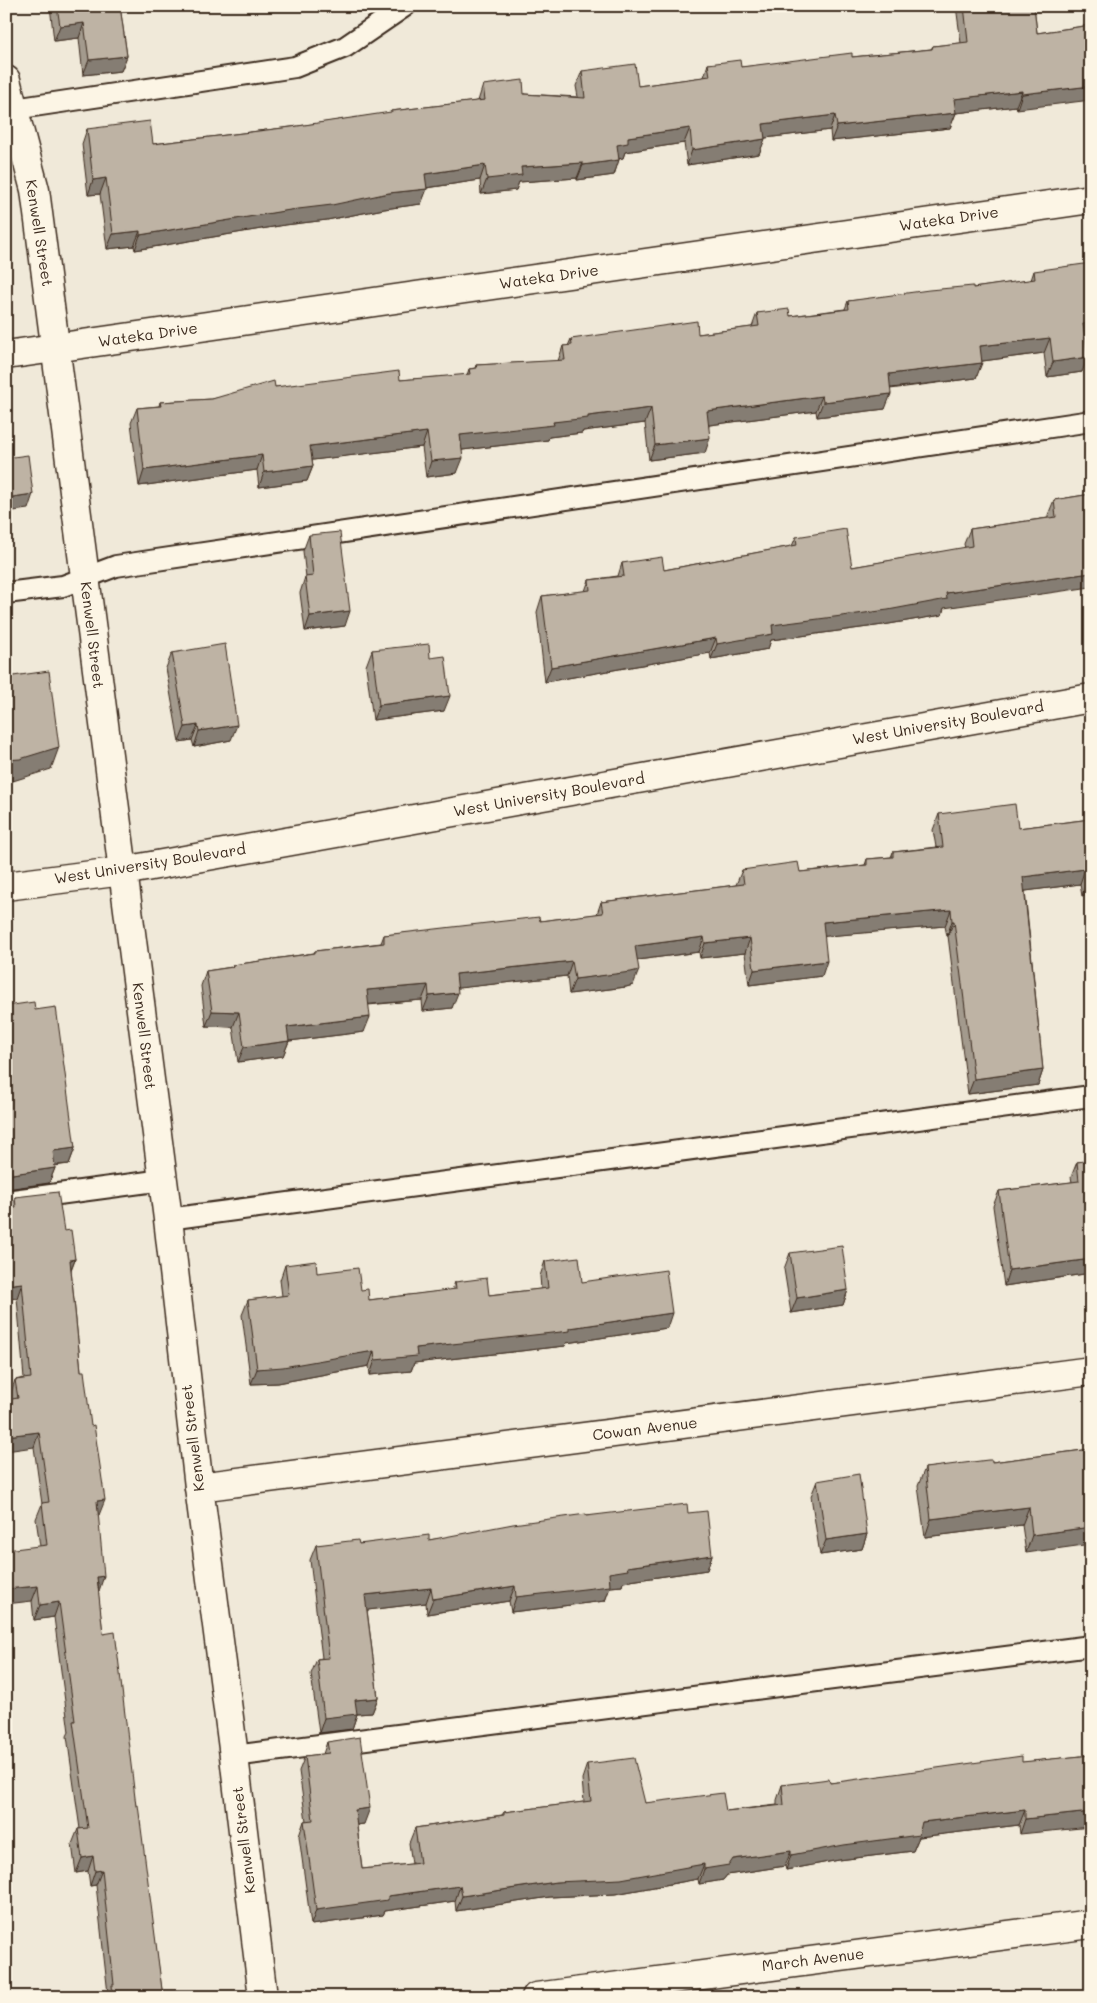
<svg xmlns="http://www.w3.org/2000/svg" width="1097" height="2003" font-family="Mali,sans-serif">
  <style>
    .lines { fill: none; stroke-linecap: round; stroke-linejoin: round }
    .service-casing { stroke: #3b2a1e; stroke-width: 24 }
    .minor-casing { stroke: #3b2a1e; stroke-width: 31 }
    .tertiary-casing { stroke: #3b2a1e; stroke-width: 31 }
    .service { stroke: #fcf5e5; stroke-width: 20 }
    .minor { stroke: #fcf5e5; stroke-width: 28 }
    .tertiary { stroke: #fcf5e5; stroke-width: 28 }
    .wall { fill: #a39a8d; stroke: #3b2a1e }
    .shaded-wall { fill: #857d73; stroke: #3b2a1e }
    .building { fill: #beb3a4; stroke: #3b2a1e }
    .labels { text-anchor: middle; stroke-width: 5; stroke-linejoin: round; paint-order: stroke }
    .street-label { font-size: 15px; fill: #3b2a1e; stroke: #fcf5e5 }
  </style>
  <rect width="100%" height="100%" fill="#f0e9d9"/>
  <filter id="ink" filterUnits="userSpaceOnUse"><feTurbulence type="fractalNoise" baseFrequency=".02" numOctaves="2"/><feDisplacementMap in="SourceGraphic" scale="10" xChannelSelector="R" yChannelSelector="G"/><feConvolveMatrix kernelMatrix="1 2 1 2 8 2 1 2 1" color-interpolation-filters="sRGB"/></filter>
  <g filter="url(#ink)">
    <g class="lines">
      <!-- service casing -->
      <g class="service-casing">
        <g id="service">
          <path d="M14 109 295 67 345 47 405 6"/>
          <path d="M6 593 63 586 116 566 1091 421"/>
          <path d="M6 1201 163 1180"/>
          <path d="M168 1219 1091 1096"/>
          <path d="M234 1756 1091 1646"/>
        </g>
      </g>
      <!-- minor casing -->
      <g class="minor-casing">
        <g id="minor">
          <path d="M6 80 35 190 168 1219 199 1487 234 1756 263 1997"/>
          <path d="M6 355 1091 199"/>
          <path d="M199 1487 1091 1371"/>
          <path d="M536 1997 1091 1924"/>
        </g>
      </g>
      <!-- tertiary casing -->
      <g class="tertiary-casing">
        <path id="tertiary" d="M6 886 123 871 1091 698"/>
      </g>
      <!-- service -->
      <use href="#service" class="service"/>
      <!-- minor -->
      <use href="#minor" class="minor"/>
      <!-- tertiary -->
      <use href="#tertiary" class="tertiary"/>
    </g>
    <!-- wall -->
    <g class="wall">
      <path d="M50 6H120L127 56 121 71 83 75 79 38 54 41Z"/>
      <path d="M956 6H1034L1037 33 1091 25 1017 109 1016 106 956 113 950 128 831 141 830 130 765 138 759 154 687 165 684 143 625 152 623 158 619 159 614 175 577 180V178L519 182 516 190 481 194 480 180 427 188 421 204 384 209 327 220 285 225 135 250 134 246 107 249 100 194 88 195 82 144 87 129 153 144 291 127 391 113V111L478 101 483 85 524 94 578 97 576 86 582 71 638 86 704 77 708 64 741 67 852 57 931 49 933 46 961 43Z"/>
      <path d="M1034 271 1085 338 1082 372 1047 377 1044 353 982 361 976 378 890 389 885 409 817 417 816 411 709 425 705 453 649 460 645 423 583 431 582 433 549 437 548 440 462 450 457 473 426 477 422 447 312 460 313 466 307 481 259 487 257 470 139 486 131 423 137 408 159 406 160 402 212 399 275 387 400 380 467 375 469 369 475 368 476 365 558 361 563 346H568L571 339 698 334 752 327 757 313 790 316 845 309 848 301 973 288 1031 280Z"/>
      <path d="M1091 494 944 608 942 615 883 625 771 640 768 649 711 659 710 653 545 682 537 612 542 596 585 591 589 580 618 576 622 563 664 570 792 546 796 537 852 567 965 548 964 544 970 529 1048 518V515L1054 500Z"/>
      <path d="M309 535 345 626 305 631 300 593 305 577H306L303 551Z"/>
      <path d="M372 650 430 658 444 711 373 720 366 666Z"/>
      <path d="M172 653 231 740 194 747 192 740 179 742 166 668Z"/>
      <path d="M939 814 1018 828 1091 819V892L1082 896 1080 884 1025 891 1043 1070 1038 1085 968 1094 948 936H947L945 926 824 936 822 976 749 985 745 953 700 958 699 952 637 960 633 985 626 987 569 994 567 976 457 988 452 1008 423 1011 422 1000 368 1005 364 1032 289 1041 283 1056 238 1062 233 1027 206 1026 201 986 206 971 232 967 233 965 314 953 315 951 381 943 384 935 540 921 597 914 601 902 736 885 742 870 800 872 865 865 867 859 891 857 893 852 936 847 933 830Z"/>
      <path d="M6 1006 35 1010 75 1148 69 1164 54 1166 55 1168 49 1183 6 1189Z"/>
      <path d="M1091 1160V1273L1004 1286 993 1206 999 1191 1072 1182 1071 1177 1077 1162Z"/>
      <path d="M15 1197 64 1231 75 1259 71 1270 81 1371 99 1515H98V1591L103 1634 136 1806 163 1997H107L108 1994 96 1885 90 1886 88 1871 76 1873 72 1844 78 1829H80L67 1736 69 1732 54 1617 34 1620 32 1601 40 1546 36 1519 42 1504 34 1447 10 1399V1395L15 1380 24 1378 17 1298 6 1299V1208L11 1207Z"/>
      <path d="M790 1253 848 1290 843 1305 791 1313 784 1269Z"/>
      <path d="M545 1261 582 1282 667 1328 566 1343 565 1346 414 1363 411 1371 370 1375 369 1366 278 1383 251 1384 242 1315 248 1300 282 1296 280 1280 285 1265 317 1273 361 1290 369 1300 452 1290 455 1282 489 1295 541 1289 540 1276Z"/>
      <path d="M1091 1449 1026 1553 1022 1525 925 1537 918 1486 925 1468 992 1462Z"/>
      <path d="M817 1481 867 1534 862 1549 820 1555 811 1496Z"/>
      <path d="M688 1513 712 1555 707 1570 623 1582 622 1586 610 1587 605 1601 511 1612 509 1601 427 1614 426 1603 367 1610 378 1698 372 1713 357 1714 352 1729 319 1733 311 1674 317 1659 322 1658 310 1560 316 1545 359 1544 429 1540 586 1516Z"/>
      <path d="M327 1742 364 1824 357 1825 362 1869 412 1864 409 1843 415 1828 502 1815 504 1812 584 1802 582 1779 587 1764 645 1803 726 1811 777 1805V1800L782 1785 830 1783 1091 1755 1020 1834 1019 1825 919 1837 913 1851 839 1860 786 1870 785 1866 727 1875 723 1880 699 1884 698 1879 615 1894 550 1897 456 1911 455 1901 385 1911 383 1915 311 1925 299 1836 304 1821H306L299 1771 305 1756 323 1754Z"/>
    </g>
    <!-- shaded-wall -->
    <g class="shaded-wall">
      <path d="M84 23 79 38 54 41 60 26Z"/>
      <path d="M127 56 121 71 83 75 89 60Z"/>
      <path d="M1091 86V100L1017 109 1022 94Z"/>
      <path d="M1022 91 1016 106 948 114 954 99Z"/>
      <path d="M956 113 950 128 831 141 837 126Z"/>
      <path d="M835 115 830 130 757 139 763 124Z"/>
      <path d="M690 128 684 143 625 152 623 158 612 160 617 145 628 137Z"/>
      <path d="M765 139 759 154 687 165 692 150Z"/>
      <path d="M619 160 614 175 577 180 583 165Z"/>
      <path d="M583 163 577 178 519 182 516 190 481 194 487 179 521 167Z"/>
      <path d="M485 165 480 180 419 189 425 174Z"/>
      <path d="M106 178 100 194 88 195 93 180Z"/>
      <path d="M427 189 421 204 384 209 327 220 285 225 135 250 140 235 389 193Z"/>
      <path d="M140 231 134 246 107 249 113 234Z"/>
      <path d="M1091 323V338L1078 339 1083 324Z"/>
      <path d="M1050 338 1044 353 975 362 980 346Z"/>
      <path d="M1088 357 1082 372 1047 377 1053 362Z"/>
      <path d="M982 363 976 378 883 389 889 374Z"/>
      <path d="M891 394 885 409 817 417 823 402Z"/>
      <path d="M822 396 816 411 702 426 707 411Z"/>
      <path d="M651 408 645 423 583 431 582 433 549 437 548 440 454 451 460 435 553 422 588 416Z"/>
      <path d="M427 432 422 447 305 461 310 446Z"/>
      <path d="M710 438 705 453 649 460 655 445Z"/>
      <path d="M262 455 257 470 139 486 144 470Z"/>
      <path d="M463 458 457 473 426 477 431 461Z"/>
      <path d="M313 466 307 481 259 487 264 472Z"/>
      <path d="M33 494 28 509 6 512V498Z"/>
      <path d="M1091 573V587L944 608 942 615 883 625 771 640 768 649 711 659 717 644 772 625 946 593Z"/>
      <path d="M350 611 345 626 305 631 310 616Z"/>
      <path d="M716 638 710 653 545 682 551 667Z"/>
      <path d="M450 696 444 711 373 720 379 705Z"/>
      <path d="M198 725 192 740 179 742 185 727Z"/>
      <path d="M237 725 231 740 194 747 199 731Z"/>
      <path d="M59 747 51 769 13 781H6V760Z"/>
      <path d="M1085 869 1080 884 1018 892 1023 877Z"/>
      <path d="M1091 879V892L1082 896 1087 880Z"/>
      <path d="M951 910 945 926 817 937 823 922Z"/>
      <path d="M952 921H954L948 936H947Z"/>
      <path d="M704 937 699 952 630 961 635 946Z"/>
      <path d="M750 938 745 953 700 958 705 943Z"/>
      <path d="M572 961 567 976 450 989 456 974Z"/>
      <path d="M827 961 822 976 749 985 754 970Z"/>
      <path d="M639 970 633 985 626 987 569 994 575 979Z"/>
      <path d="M428 985 422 1000 361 1005 367 990Z"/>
      <path d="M458 993 452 1008 423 1011 429 996Z"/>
      <path d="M212 1011 239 1012 233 1027 206 1026Z"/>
      <path d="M370 1017 364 1032 281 1042 287 1027Z"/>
      <path d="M289 1041 283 1056 238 1062 244 1047Z"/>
      <path d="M1043 1070 1038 1085 968 1094 974 1079Z"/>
      <path d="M75 1148 69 1164 47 1166 53 1151Z"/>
      <path d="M55 1168 49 1183 6 1189 12 1174Z"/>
      <path d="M75 1259 69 1274 70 1260Z"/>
      <path d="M1091 1259V1273L1004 1286 1009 1270Z"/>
      <path d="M22 1283 17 1298 6 1299V1285Z"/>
      <path d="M848 1290 843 1305 791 1313 797 1298Z"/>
      <path d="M672 1313 667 1328 566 1343 565 1346 414 1363 411 1371 370 1375 375 1360 416 1348 570 1328Z"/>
      <path d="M374 1351 369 1366 278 1383 251 1384 257 1369Z"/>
      <path d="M39 1432 34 1447 6 1451V1436Z"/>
      <path d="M105 1500 99 1515 91 1516 97 1501Z"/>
      <path d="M1029 1507 1022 1525 925 1537 931 1519Z"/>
      <path d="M1091 1527V1544L1026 1553 1032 1535Z"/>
      <path d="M867 1534 862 1549 820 1555 826 1540Z"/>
      <path d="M712 1555 707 1570 623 1582 622 1586 610 1587 605 1601 511 1612 516 1597 609 1573 627 1567Z"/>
      <path d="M104 1576 99 1591 97 1577Z"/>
      <path d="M38 1586 32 1601 6 1604V1589Z"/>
      <path d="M515 1586 509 1601 427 1614 433 1599Z"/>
      <path d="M431 1588 426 1603 360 1611 365 1595Z"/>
      <path d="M59 1602 54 1617 34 1620 40 1605Z"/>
      <path d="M378 1698 372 1713 357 1714 352 1729 319 1733 324 1718 355 1700Z"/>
      <path d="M370 1808 364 1824 349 1826 355 1810Z"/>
      <path d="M1025 1810 1019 1825 919 1837 913 1851 839 1860 786 1870 791 1855 922 1822Z"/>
      <path d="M1091 1812V1827L1020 1834 1025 1819Z"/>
      <path d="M791 1851 785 1866 727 1875 723 1880 699 1884 704 1869 733 1859Z"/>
      <path d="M93 1856 88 1871 76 1873 82 1858Z"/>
      <path d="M704 1864 698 1879 615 1894 550 1897 456 1911 462 1896 556 1882Z"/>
      <path d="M102 1870 96 1885 90 1886 95 1871Z"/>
      <path d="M460 1886 455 1901 385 1911 383 1915 311 1925 316 1910 388 1896Z"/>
    </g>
    <!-- building -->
    <g class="building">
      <path d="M57 6H120L127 56 89 60 84 23 60 26Z"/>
      <path d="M964 6H1034L1037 33 1091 25V86L1022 94V91L954 99 956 113 837 126 835 115 763 124 765 139 692 150 690 128 628 137V143L617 145 619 160 583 165V163L521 167 522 175 487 179 485 165 425 174 427 189 389 193 332 205 290 210 140 235V231L113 234 106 178 93 180 87 129 150 121 153 144 291 127 391 112V111L485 100 483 85 523 80 524 94 585 98 582 71 635 64 638 86 710 76 708 64 740 60 741 67 852 53V57L932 49 933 46 968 42Z"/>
      <path d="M1091 263V323L1083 324 1088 357 1053 362 1050 338 980 346 982 363 889 374 891 394 823 402 822 396 707 411 710 438 655 445 651 408 588 416V418L553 422 554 425 460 435 463 458 431 461 427 432 310 446 313 466 264 472 262 455 144 470 137 408 161 406 160 402 212 399 274 381 275 387 399 371 400 380 470 374 469 369 477 368 476 365 565 360 563 346 572 345 571 339 697 321 698 334 759 326 757 313 789 309 790 316 849 309 848 301 929 290 973 286V288L1035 279 1034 271Z"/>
      <path d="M28 455 33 494 6 498V458Z"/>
      <path d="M1091 494V573L946 593 947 599 888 610 772 625 773 634 717 644 716 638 551 667 542 596 590 590 589 580 624 576 622 563 662 557 664 570 797 545 796 537 846 529 852 567 972 546 970 529 1056 517 1054 500Z"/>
      <path d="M340 532 350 611 310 616 305 577 313 576 309 535Z"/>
      <path d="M225 644 237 725 199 731 198 725 185 727 172 653Z"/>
      <path d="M429 644 430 658 445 656 450 696 379 705 372 650Z"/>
      <path d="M49 671 59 747 20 759 6 760V677Z"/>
      <path d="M1015 804 1018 828 1091 819V879L1087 880 1085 869 1023 877 1043 1070 974 1079 954 921H952L951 910 823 922 827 961 754 970 750 938 705 943 704 937 635 946 639 970 631 972 575 979 572 961 456 974 458 993 429 996 428 985 367 990 370 1017 287 1027 289 1041 244 1047 239 1012 212 1011 206 971 233 967V965L315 953V951L384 943V935L539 917 540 921 603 913 601 902 744 884 742 870 798 862 800 872 867 865V859L893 857V852L943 847 939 814Z"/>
      <path d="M34 1002 35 1010 56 1007 75 1148 53 1151 55 1168 12 1174 6 1135V1006Z"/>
      <path d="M1091 1160V1259L1009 1270 999 1191 1079 1181 1077 1162Z"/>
      <path d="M58 1192 64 1231 71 1230 75 1259 70 1260 81 1371H84L91 1426 94 1425 105 1500 97 1501 104 1576 97 1577 103 1634 115 1632 136 1806 138 1805 163 1997H113L112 1985H114L102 1870 95 1871 93 1856 82 1858 78 1829 88 1828 73 1721H75L59 1602 40 1605 38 1586 6 1589V1550L47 1545 42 1503 49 1502 39 1432 6 1436V1400L18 1398 15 1380 31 1378 22 1283 6 1285V1208L16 1207 15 1197Z"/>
      <path d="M842 1246 848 1290 797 1298 790 1253Z"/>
      <path d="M579 1257 582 1282 666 1270 672 1313 570 1328V1331L416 1348 417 1356 375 1360 374 1351 283 1367 257 1369 248 1300 289 1295 285 1265 316 1261 317 1273 358 1268 361 1290 368 1289 369 1300 456 1289 455 1282 487 1278 489 1295 548 1288 545 1261Z"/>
      <path d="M1091 1449V1527L1032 1535 1029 1507 931 1519 925 1468 988 1460H992V1462Z"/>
      <path d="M859 1474 867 1534 826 1540 817 1481Z"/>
      <path d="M687 1504 688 1513 707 1511 712 1555 627 1567 628 1570 609 1573 610 1586 516 1597 515 1586 433 1599 431 1588 365 1595 378 1698 355 1700 357 1714 324 1718 317 1659 329 1658 316 1545 358 1540 359 1544 429 1535V1540L513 1524 586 1514V1516Z"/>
      <path d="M360 1737 370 1808 355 1810 362 1869 420 1863 415 1828 504 1815V1812L591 1801 587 1764 634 1758 645 1803 723 1793 726 1811 784 1805 782 1785 829 1779 830 1783 1022 1756V1762L1091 1755V1812L1025 1819V1810L922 1822 919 1835 844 1845 791 1855V1851L733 1859 729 1865 704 1869V1864L621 1879 556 1882 462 1896 460 1886 388 1896V1900L316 1910 304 1821 313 1820 305 1756 329 1753 327 1742Z"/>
    </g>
  </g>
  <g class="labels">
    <!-- street labels -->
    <g class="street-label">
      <text transform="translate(949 219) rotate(-8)" y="5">Wateka Drive</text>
      <text transform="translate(39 233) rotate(81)" y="5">Kenwell Street</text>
      <text transform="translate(549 277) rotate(-8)" y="5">Wateka Drive</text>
      <text transform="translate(148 335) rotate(-8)" y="5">Wateka Drive</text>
      <text transform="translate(92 635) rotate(83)" y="5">Kenwell Street</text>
      <text transform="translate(948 723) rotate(-10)" y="5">West University Boulevard</text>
      <text transform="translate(549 795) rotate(-10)" y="5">West University Boulevard</text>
      <text transform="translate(150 864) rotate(-9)" y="5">West University Boulevard</text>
      <text transform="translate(144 1036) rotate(83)" y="5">Kenwell Street</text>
      <text transform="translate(645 1429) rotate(-7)" y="5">Cowan Avenue</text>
      <text transform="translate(193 1438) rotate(-97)" y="5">Kenwell Street</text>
      <text transform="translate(244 1840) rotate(-97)" y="5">Kenwell Street</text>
      <text transform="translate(813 1960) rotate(-7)" y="5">March Avenue</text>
    </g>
  </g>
  <!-- margin -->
  <rect width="1097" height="2003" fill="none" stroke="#fcf5e5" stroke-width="25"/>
  <rect x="12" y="12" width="1072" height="1978" fill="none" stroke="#3b2a1e" stroke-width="2" filter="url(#ink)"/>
</svg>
